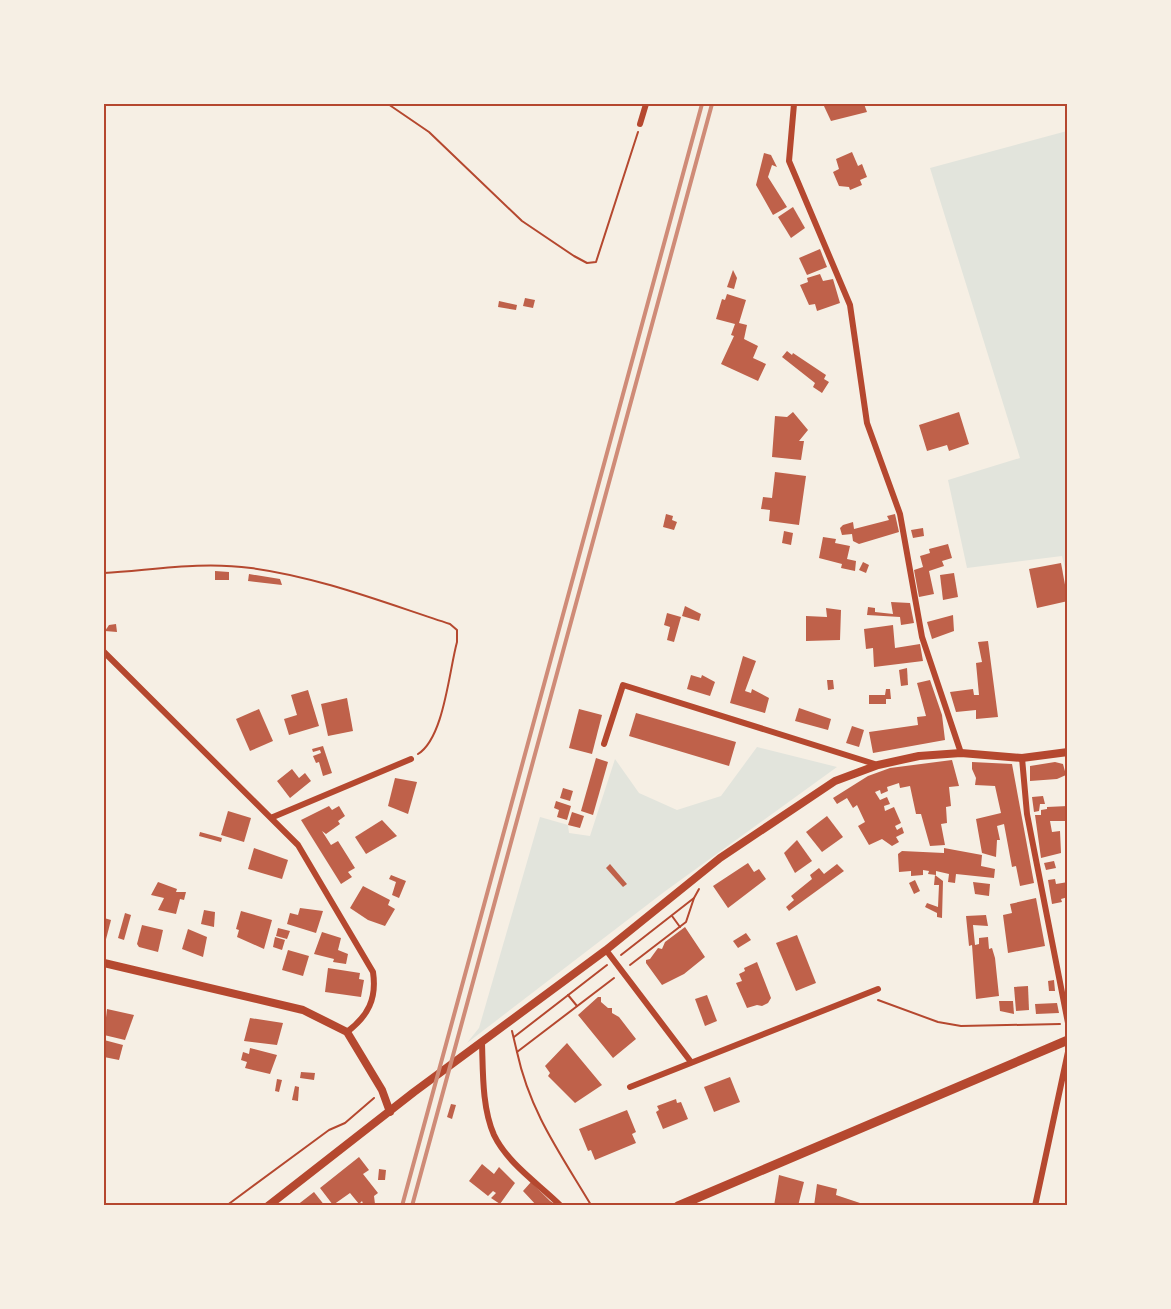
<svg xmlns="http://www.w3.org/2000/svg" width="1171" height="1309" font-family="'Source Serif 4',serif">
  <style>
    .green { fill: #e2e4dc }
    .building { fill: #bf614a }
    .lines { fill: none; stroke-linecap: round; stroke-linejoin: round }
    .path { stroke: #b5482f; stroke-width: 2 }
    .minor { stroke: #b5482f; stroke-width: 6 }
    .tertiary { stroke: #b5482f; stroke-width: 8 }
    .primary { stroke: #b5482f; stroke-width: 9 }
    .rail { stroke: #cf8b77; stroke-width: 4 }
    .neatline { fill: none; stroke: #b5482f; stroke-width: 2 }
  </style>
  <rect width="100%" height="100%" fill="#f6efe4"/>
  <!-- green -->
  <g class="green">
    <path d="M1067 131V577L1062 556 967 568 948 480 1020 458 930 168Z"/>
    <path d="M757 747 837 767 664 892 467 1043 479 1028 540 817 568 825 569 833 590 836 615 759 639 793 677 810 721 796Z"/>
  </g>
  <!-- building -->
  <g class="building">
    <path d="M823 104H864L867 112 831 121Z"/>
    <path d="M852 152 858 166 862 164 867 177 860 180 862 185 850 190 849 187 839 186 833 172 839 169 836 159Z"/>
    <path d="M764 153 771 155 777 167 772 165 768 177 787 207 773 215 756 185Z"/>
    <path d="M793 207 805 228 791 238 778 217Z"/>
    <path d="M820 249 827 267 807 275 799 258Z"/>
    <path d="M733 270 737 278 734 289 727 287Z"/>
    <path d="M820 274 823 281 833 279 840 303 817 311 815 304 809 305 800 285 808 282 807 278Z"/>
    <path d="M727 294 746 300 739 323 747 325 744 339 758 346 753 358 766 364 758 381 721 364 734 336 731 335 735 324 716 319 722 299 725 300Z"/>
    <path d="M525 298 535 300 533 308 523 306Z"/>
    <path d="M499 301 517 305 516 310 498 307Z"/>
    <path d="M787 351 792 355 793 353 826 375 824 379 829 382 822 393 813 387 815 383 782 357Z"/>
    <path d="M793 412 808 430 799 441H804L801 460 772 457 775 416 787 417Z"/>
    <path d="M959 412 969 444 949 451 947 445 927 451 919 425Z"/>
    <path d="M775 472 806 476 799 525 769 521 770 510 761 509 763 497 772 498Z"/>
    <path d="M666 514 673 516 672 520 677 522 674 530 663 527Z"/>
    <path d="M895 514 899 532 859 544 853 541 852 534 842 535 840 528 843 525 853 522 854 529 889 520 887 516Z"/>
    <path d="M923 528 924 536 913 538 911 530Z"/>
    <path d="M784 531 793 533 791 545 782 543Z"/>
    <path d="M823 537 836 539 835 543 850 546 847 559 856 561 855 571 841 568 842 564 819 558Z"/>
    <path d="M948 544 952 558 942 561 944 566 929 571 934 594 919 597 914 570 923 567 920 556 930 553 929 549Z"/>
    <path d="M863 562 869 565 866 573 859 570Z"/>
    <path d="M1061 563 1068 601 1037 608 1029 569Z"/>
    <path d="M215 571 229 572V580H215Z"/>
    <path d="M954 573 958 597 943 600 940 575Z"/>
    <path d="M249 574 280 579 282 585 248 581Z"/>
    <path d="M891 602 910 603 914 623 901 625 900 617 867 615 868 607 875 608V612L893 614Z"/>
    <path d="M685 606 701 614 699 621 682 616Z"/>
    <path d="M826 608 841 610 840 640 806 641V616L827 617Z"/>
    <path d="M667 613 681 617 674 642 667 640 670 627 664 625Z"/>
    <path d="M953 615 954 631 932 639 927 622Z"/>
    <path d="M116 624 117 632 105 631 109 625Z"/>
    <path d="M893 625 895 648 920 644 923 661 874 667 873 648 866 649 864 629Z"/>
    <path d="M988 641 998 717 976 719V710L956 712 950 692 973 689 974 695H979L976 663 982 662 978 642Z"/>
    <path d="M743 656 756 661 745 691 751 693 752 689 769 698 765 713 730 703Z"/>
    <path d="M907 668 908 685 901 686 899 670Z"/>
    <path d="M691 675 701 678 702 675 715 682 710 696 687 689Z"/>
    <path d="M827 680H833L834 689 828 690Z"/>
    <path d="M930 680 942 715 945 740 873 753 869 732 918 725 917 717 926 716 917 683Z"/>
    <path d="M886 689H890L891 699H886V704H869V695H885Z"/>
    <path d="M308 690 319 726 289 735 284 719 297 715 291 695Z"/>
    <path d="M347 698 353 731 328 736 321 704Z"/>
    <path d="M799 708 831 719 828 730 795 721Z"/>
    <path d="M259 709 273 741 250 751 236 719Z"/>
    <path d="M579 709 602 715 592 754 569 748Z"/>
    <path d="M636 713 736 742 729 766 629 736Z"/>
    <path d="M852 726 864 730 859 747 846 743Z"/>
    <path d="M323 746 332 773 323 776 319 762 316 763 313 756 321 753 320 750 313 752 312 749Z"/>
    <path d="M596 758 608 762 593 815 581 811Z"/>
    <path d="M952 760 959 786 949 787 951 806 946 807 947 823 941 824 945 845 930 846 921 814H916L910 786 900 788 899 783 887 787 888 791 881 794 880 790 875 792 880 800 887 797 890 804 884 806 885 811 894 807 901 823 895 826 897 830 902 827 904 833 896 837 899 842 892 846 882 839 869 845 858 826 865 822 857 805 853 808 847 798 837 804 833 798 868 776 890 768Z"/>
    <path d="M972 762 1012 764 1034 883 1020 886 1016 866 1012 867 1004 824 997 826 1000 840H997L996 857 982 853 976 819 1001 813 995 786 975 785 976 778 972 769Z"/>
    <path d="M1055 762 1063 764 1066 775 1057 779 1030 781V766Z"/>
    <path d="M292 769 299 778 305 773 311 781 290 798 277 781Z"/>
    <path d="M395 778 417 782 408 814 388 806Z"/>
    <path d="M563 788 573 791 570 801 560 798Z"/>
    <path d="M1043 796 1045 804H1040L1039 811 1034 812 1032 797Z"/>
    <path d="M556 801 571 806 567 820 557 817 559 810 554 808Z"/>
    <path d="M329 806 332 810 339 806 345 816 338 821 340 824 326 834 322 831 331 845 338 841 355 868 348 872 352 877 341 884 301 820Z"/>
    <path d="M1068 806V821H1050L1052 832 1060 831 1061 853 1041 858 1035 815H1041V810L1047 809V807Z"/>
    <path d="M228 811 251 818 244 842 221 835Z"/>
    <path d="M572 812 584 816 580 828 568 825Z"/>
    <path d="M827 816 843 837 822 852 806 832Z"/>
    <path d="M382 820 397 836 366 854 355 837Z"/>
    <path d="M200 832 222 838 221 842 199 836Z"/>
    <path d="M797 840 812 861 795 873 784 853Z"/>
    <path d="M254 848 288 860 282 879 248 869Z"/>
    <path d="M944 848 982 855 981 866 995 869 994 878 956 874 955 883 948 882 949 874 936 871V875L928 874 929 871 923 870V875L911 876V871L899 872 898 854 902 851 944 853Z"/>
    <path d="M1054 861 1056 868 1046 870 1044 863Z"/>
    <path d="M748 863 754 872 759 869 766 879 728 908 713 886Z"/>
    <path d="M610 864 627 884 623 887 606 868Z"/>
    <path d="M837 864 844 871 789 911 786 907 794 900 791 896 812 879 810 875 819 868 824 874Z"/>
    <path d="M391 875 406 881 399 898 392 895 396 882 389 879Z"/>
    <path d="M935 875 943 881 942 918 937 917V913L925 907 927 903 938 907 939 885H934Z"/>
    <path d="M1055 879 1056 884 1068 882V897L1061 899 1062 902 1052 904 1048 880Z"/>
    <path d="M915 880 920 891 914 894 909 883Z"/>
    <path d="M158 882 177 889 176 892H186L184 900 180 899 176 914 158 910 164 898 151 895Z"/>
    <path d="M973 882 990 884 989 896 975 894Z"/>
    <path d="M363 886 390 900 388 905 395 909 385 926 368 920 350 908Z"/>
    <path d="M1036 898 1045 946 1008 953 1003 915 1012 913 1010 904Z"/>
    <path d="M300 908 323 911 316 933 287 924 290 913 298 915Z"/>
    <path d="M204 910 215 912 214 927 201 924Z"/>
    <path d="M241 911 272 920 264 949 237 937 239 930 236 929Z"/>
    <path d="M125 913 131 915 124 940 118 938Z"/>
    <path d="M986 915 988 926 973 925 975 945 979 944V938L988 937 989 949 992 948 995 958 999 996 976 999 972 945 969 946 966 916Z"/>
    <path d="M104 918 111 920 104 947Z"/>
    <path d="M142 925 163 930 158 952 139 947 137 944Z"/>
    <path d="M685 927 705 957 684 974 662 985 646 963V960L650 959 658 948 662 949 665 942Z"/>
    <path d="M278 928 290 931 287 939 276 936Z"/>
    <path d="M188 929 207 937 203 957 182 949Z"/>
    <path d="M322 932 341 938 338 950 348 954 346 964 333 962 334 959 314 954Z"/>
    <path d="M746 933 751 940 738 948 733 941Z"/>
    <path d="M797 935 816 983 796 991 776 943Z"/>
    <path d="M275 937 285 940 282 950 273 947Z"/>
    <path d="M288 950 309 956 303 976 282 970Z"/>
    <path d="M757 962 771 998 768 1003 762 1006 757 1005 747 1008 736 983 742 981 739 974 745 971 744 968Z"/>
    <path d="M328 968 360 973 359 979 364 980 361 997 325 992Z"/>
    <path d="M1054 980 1055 991H1049L1048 981Z"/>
    <path d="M1028 986 1029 1010 1016 1011 1014 987Z"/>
    <path d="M707 995 717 1021 705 1026 695 999Z"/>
    <path d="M598 997H601V1002L608 1008H612V1013L619 1017 636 1039 613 1058 578 1015Z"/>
    <path d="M999 1001H1013L1014 1014 1000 1011Z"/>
    <path d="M1057 1003 1059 1013 1036 1014 1035 1004Z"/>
    <path d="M107 1009 134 1015 125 1040 104 1035Z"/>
    <path d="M250 1018 283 1023 277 1045 244 1041Z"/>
    <path d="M104 1040 123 1045 119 1060 104 1057Z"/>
    <path d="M567 1043 602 1085 575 1103 548 1076 550 1073 545 1066Z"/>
    <path d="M250 1048 277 1055 270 1074 245 1068 247 1062 241 1060 243 1052 249 1054Z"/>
    <path d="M301 1072 315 1073 314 1080 300 1078Z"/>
    <path d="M730 1077 740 1102 714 1112 704 1087Z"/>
    <path d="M277 1079 282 1080 279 1092 275 1091Z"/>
    <path d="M295 1086 299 1087 298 1101 292 1100Z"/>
    <path d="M676 1099 677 1103 681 1102 688 1119 663 1129 656 1112 659 1110 657 1106Z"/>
    <path d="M451 1104 456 1105 452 1119 447 1117Z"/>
    <path d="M627 1110 636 1132 632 1134 636 1143 595 1160 591 1150 588 1151 579 1129Z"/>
    <path d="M359 1157 369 1170 363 1174 378 1193 374 1196 375 1204 364 1206 362 1201 359 1204 350 1193 333 1205 320 1188Z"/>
    <path d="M482 1164 494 1174 499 1167 515 1183 500 1204 491 1198 496 1193 493 1191 488 1196 469 1181Z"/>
    <path d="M379 1169 386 1170 385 1180H378Z"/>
    <path d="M779 1175 804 1182 798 1206H774Z"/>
    <path d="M531 1182 550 1201 558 1206H537L523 1191Z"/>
    <path d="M817 1184 837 1189 836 1195 869 1206H814Z"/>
    <path d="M314 1192 325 1206H296Z"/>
  </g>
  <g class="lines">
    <!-- path -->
    <g class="path">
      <path d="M388 104 429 132 522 221 574 256 587 263 596 262 638 132"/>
      <path d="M104 573C153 570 201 561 251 568 319 577 385 603 450 624L457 630V642C449 671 444 738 418 754"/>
      <path d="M672 916 680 927"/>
      <path d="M621 955 694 898 699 889"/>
      <path d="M630 965 686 922 694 898"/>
      <path d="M568 995 577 1006"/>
      <path d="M878 1000 938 1022 961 1026 1060 1024"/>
      <path d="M512 1031 517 1052 614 978"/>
      <path d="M514 1037 607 965"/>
      <path d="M517 1052C530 1112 560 1153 591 1205"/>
      <path d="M226 1206 329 1130 345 1123 374 1098"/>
    </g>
    <!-- minor -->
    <g class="minor">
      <path d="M794 104 789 161 850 305 867 423 900 514 922 637 961 753"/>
      <path d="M640 124 646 104"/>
      <path d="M104 652 298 845 373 972C377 999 368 1016 347 1032"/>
      <path d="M604 744 623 685 878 765"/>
      <path d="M1022 758 1027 814 1068 1023"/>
      <path d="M273 817 411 759"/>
      <path d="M606 950 691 1062"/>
      <path d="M482 1043C483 1072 482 1108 494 1135 508 1164 539 1184 561 1206"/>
      <path d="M630 1087 878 989"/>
      <path d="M1035 1206 1068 1052"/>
    </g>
    <!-- tertiary -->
    <g class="tertiary">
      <path d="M104 963 303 1010 347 1032 382 1090 390 1112"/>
      <path d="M268 1206 414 1092 606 950 720 858 835 781 878 765 919 756 961 753 1022 758 1068 752"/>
    </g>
    <!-- primary -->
    <path class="primary" d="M678 1206 1068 1040"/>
    <!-- rail -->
    <g class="rail">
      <path d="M402 1206 702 104"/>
      <path d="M412 1206 712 104"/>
    </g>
  </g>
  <!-- border -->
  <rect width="1171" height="1309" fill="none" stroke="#f6efe4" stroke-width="210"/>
  <rect x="105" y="105" width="961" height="1099" class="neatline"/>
</svg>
